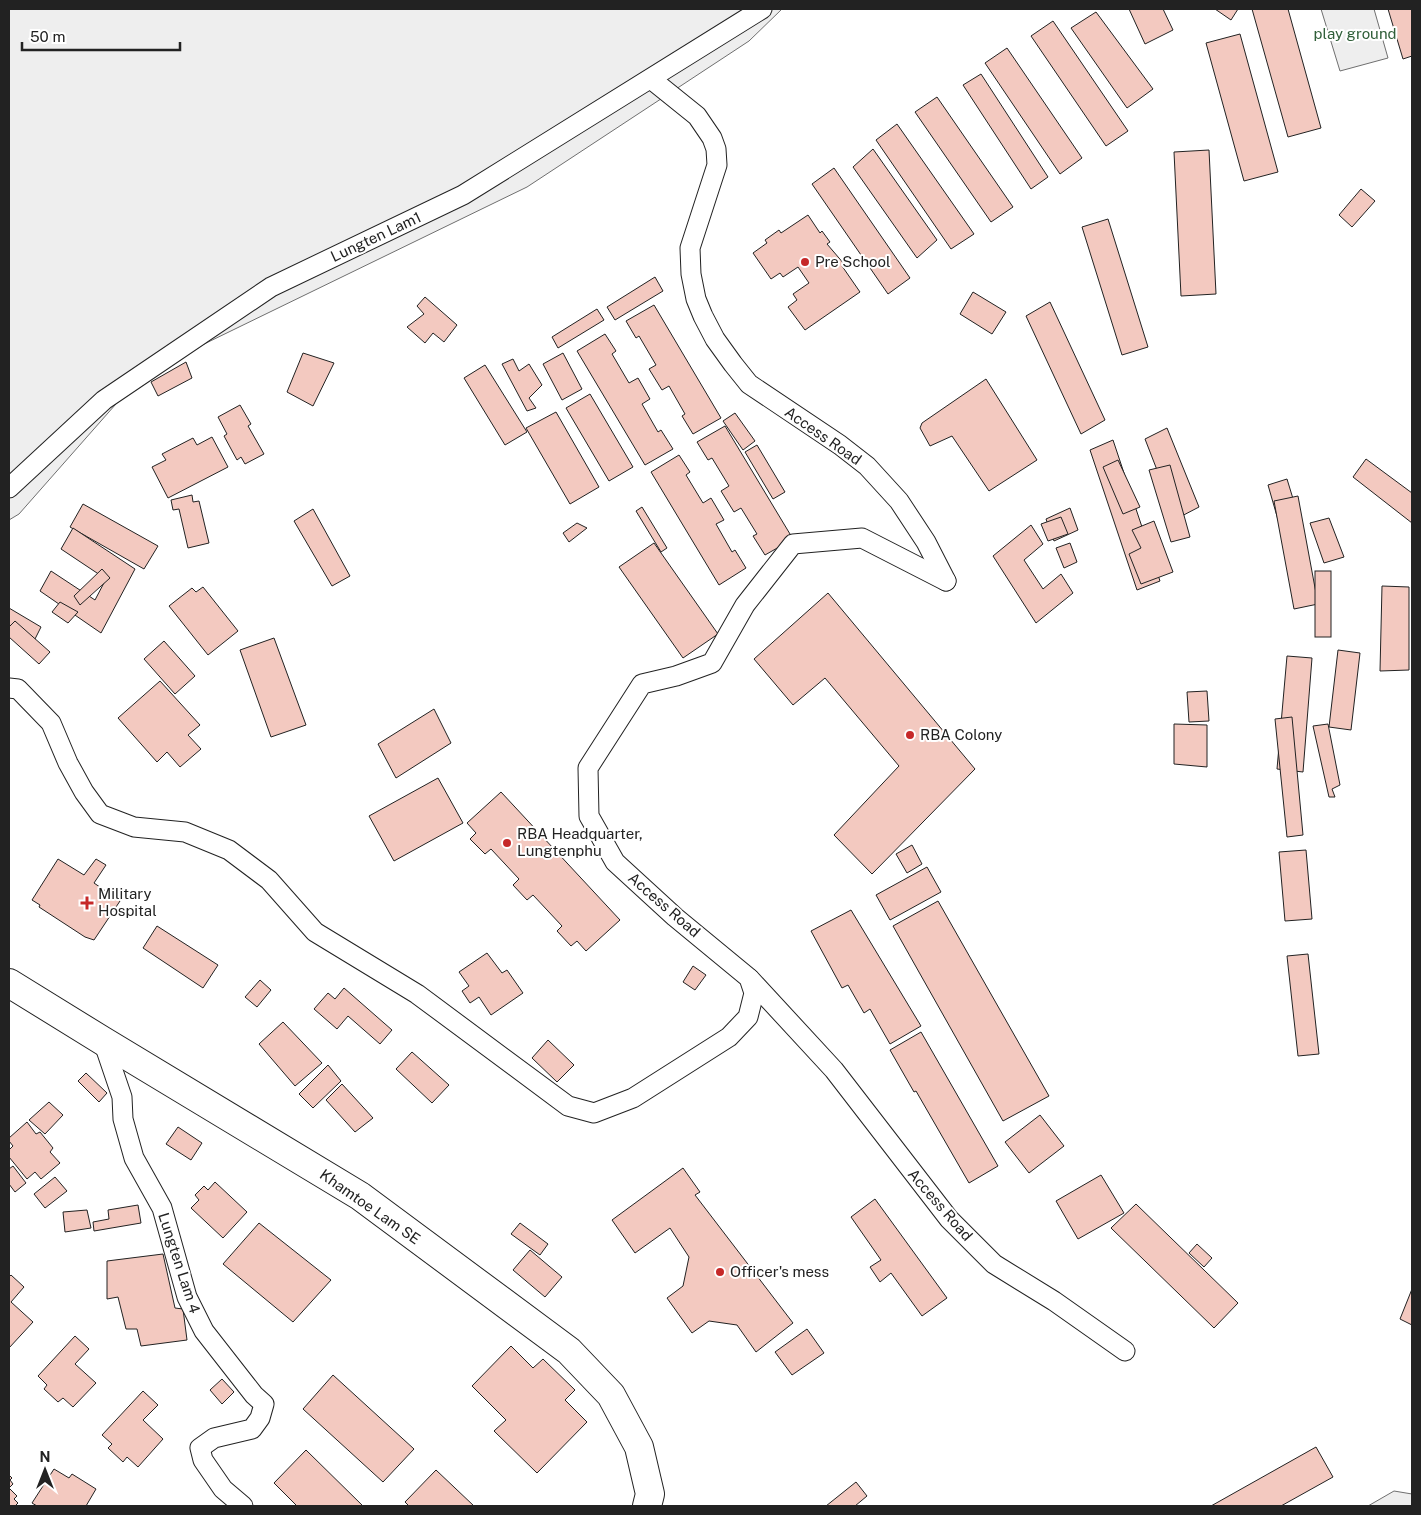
<svg xmlns="http://www.w3.org/2000/svg" width="1421" height="1515" font-family="'Public Sans',sans-serif">
  <style>
    .green { fill: #eee; stroke: #6f6f6f }
    .building { fill: #f3c9c0; stroke: #222 }
    .lines { fill: none; stroke-linecap: round; stroke-linejoin: round }
    .minor-casing { stroke: #222; stroke-width: 21 }
    .primary-casing { stroke: #222; stroke-width: 30 }
    .minor { stroke: #fff; stroke-width: 19 }
    .primary { stroke: #fff; stroke-width: 28 }
    .poi-dot { fill: #c62828; stroke: #fff; stroke-width: 2 }
    .labels { text-anchor: middle; stroke-width: 4; stroke-linejoin: round; paint-order: stroke }
    .park-label { font-size: 15px; fill: #2f5e38; stroke: #fff }
    .street-label { font-size: 15px; fill: #222; stroke: #fff }
    .poi-label { font-size: 15px; fill: #222; stroke: #fff; text-anchor: start }
  </style>
  <rect width="100%" height="100%" fill="#fff"/>
  <!-- green -->
  <g class="green">
    <path d="M9 9H782L749 41 527 187 200 346 123 396 19 514 9 520Z"/>
    <path d="M1321 9H1374L1388 58 1340 71Z"/>
    <path d="M1394 1491 1412 1494V1506H1368Z"/>
  </g>
  <!-- building -->
  <g class="building">
    <path d="M1129 9H1163L1173 30 1145 44Z"/>
    <path d="M1215 9H1238L1231 20Z"/>
    <path d="M1252 9H1288L1321 128 1288 137Z"/>
    <path d="M1388 9H1412V56L1403 59Z"/>
    <path d="M1096 12 1153 89 1127 108 1071 28Z"/>
    <path d="M1053 21 1128 131 1106 146 1031 36Z"/>
    <path d="M1240 34 1278 172 1244 181 1206 43Z"/>
    <path d="M1007 48 1082 158 1060 174 985 63Z"/>
    <path d="M981 74 1048 177 1031 189 963 85Z"/>
    <path d="M937 97 1013 207 991 222 915 112Z"/>
    <path d="M897 124 974 234 951 249 876 140Z"/>
    <path d="M873 149 937 240 917 258 853 167Z"/>
    <path d="M1209 150 1216 294 1181 296 1174 152Z"/>
    <path d="M834 168 910 278 888 294 812 184Z"/>
    <path d="M1361 189 1375 201 1352 227 1339 215Z"/>
    <path d="M808 215 820 233 822 231 830 242 827 244 845 265 842 266 860 292 805 330 788 307 797 300 793 294 809 283 798 267 783 277 780 273 771 279 753 253 767 243 765 240 779 230 781 233Z"/>
    <path d="M1108 219 1148 347 1122 355 1082 227Z"/>
    <path d="M655 277 663 291 615 320 607 307Z"/>
    <path d="M973 292 1006 312 992 334 960 314Z"/>
    <path d="M425 297 457 325 444 342 433 333 425 343 407 327 424 314 417 306Z"/>
    <path d="M1050 302 1105 420 1081 434 1026 316Z"/>
    <path d="M654 305 721 418 693 434 682 416 685 414 669 386 662 390 649 369 656 365 639 336 636 338 626 321Z"/>
    <path d="M597 309 604 320 558 348 552 337Z"/>
    <path d="M605 334 616 351 612 354 629 383 638 378 650 399 642 404 658 432 661 430 673 449 645 465 577 351Z"/>
    <path d="M303 353 334 363 313 406 287 392Z"/>
    <path d="M563 353 582 389 562 400 543 364Z"/>
    <path d="M513 359 519 371 529 364 542 385 529 398 536 408 527 411 502 364Z"/>
    <path d="M186 362 192 378 158 396 151 382Z"/>
    <path d="M485 365 527 432 505 445 464 378Z"/>
    <path d="M986 379 1037 460 989 491 952 436 930 446 920 428 922 423Z"/>
    <path d="M590 394 633 467 609 481 566 408Z"/>
    <path d="M240 405 251 424 248 426 264 454 245 464 241 457 237 460 224 436 227 434 218 417Z"/>
    <path d="M556 412 599 487 570 504 526 428Z"/>
    <path d="M735 413 755 441 743 450 723 421Z"/>
    <path d="M725 426 793 539 765 555 753 536 757 534 741 508 734 512 721 491 729 486 712 458 708 460 697 442Z"/>
    <path d="M1167 428 1199 507 1176 519 1145 439Z"/>
    <path d="M212 437 228 467 168 498 152 467 166 460 162 454 193 438 197 445Z"/>
    <path d="M1113 440 1160 581 1137 590 1090 450Z"/>
    <path d="M757 445 785 492 773 499 745 452Z"/>
    <path d="M679 455 690 472 686 475 703 503 711 498 724 520 716 524 732 552 735 550 746 568 719 585 651 472Z"/>
    <path d="M1366 459 1412 493V523L1353 477Z"/>
    <path d="M1118 460 1140 507 1123 514 1103 467Z"/>
    <path d="M1170 465 1190 537 1171 542 1149 470Z"/>
    <path d="M1287 479 1305 538 1285 544 1268 485Z"/>
    <path d="M192 495 193 502 199 501 209 543 188 548 179 509 173 510 171 500Z"/>
    <path d="M1298 496 1318 604 1294 609 1274 501Z"/>
    <path d="M83 504 158 546 144 569 70 527Z"/>
    <path d="M642 507 667 548 661 552 636 511Z"/>
    <path d="M1070 508 1078 530 1054 541 1046 519Z"/>
    <path d="M313 509 350 576 332 586 294 521Z"/>
    <path d="M1061 517 1068 534 1048 541 1041 524Z"/>
    <path d="M1329 518 1344 557 1324 563 1310 523Z"/>
    <path d="M1154 521 1173 572 1141 584 1129 554 1141 548 1132 530Z"/>
    <path d="M577 523 587 528 569 542 563 533Z"/>
    <path d="M1031 525 1043 544 1024 560 1043 589 1061 574 1073 593 1036 623 993 556Z"/>
    <path d="M73 528 135 569 101 633 40 591 51 571 95 600 106 579 61 549Z"/>
    <path d="M654 543 718 634 683 658 619 567Z"/>
    <path d="M1070 543 1077 562 1064 568 1056 548Z"/>
    <path d="M102 569 110 578 80 605 74 596Z"/>
    <rect x="1315" y="571" width="16" height="66"/>
    <path d="M1382 586 1409 587V670L1380 671Z"/>
    <path d="M203 587 238 631 208 655 169 606 192 588 196 592Z"/>
    <path d="M828 593 975 769 872 874 834 835 899 766 825 678 793 705 754 659Z"/>
    <path d="M60 602 78 612 68 623 52 612Z"/>
    <path d="M9 608 41 627 30 649 9 636Z"/>
    <path d="M15 621 50 652 39 664 9 637V627Z"/>
    <path d="M274 638 306 725 271 737 240 650Z"/>
    <path d="M164 641 195 676 175 694 144 659Z"/>
    <path d="M1338 650 1360 653 1351 730 1329 727Z"/>
    <path d="M1287 656 1312 658 1303 772 1277 769Z"/>
    <path d="M160 681 200 725 188 735 201 749 180 767 167 752 157 762 118 718Z"/>
    <path d="M1207 691 1209 721 1189 722 1187 692Z"/>
    <path d="M434 709 451 743 396 778 378 744Z"/>
    <path d="M1292 717 1303 835 1287 837 1275 719Z"/>
    <path d="M1174 724 1207 725V767L1174 764Z"/>
    <path d="M1328 724 1340 785 1332 789 1335 797H1329L1313 726Z"/>
    <path d="M438 778 463 823 394 861 369 816Z"/>
    <path d="M501 792 620 920 586 951 577 941 571 946 557 931 562 926 533 895 527 900 513 885 519 879 491 849 485 854 470 839 476 833 467 823Z"/>
    <path d="M912 845 922 864 907 873 896 854Z"/>
    <path d="M1306 850 1312 919 1285 921 1279 852Z"/>
    <path d="M58 859 84 875 96 859 106 865 94 883 120 901 94 940 85 937 39 907 40 905 32 900Z"/>
    <path d="M927 867 941 892 890 920 876 895Z"/>
    <path d="M938 901 1049 1096 1003 1121 893 926Z"/>
    <path d="M851 910 921 1026 890 1044 870 1009 864 1013 848 985 842 988 811 931Z"/>
    <path d="M157 926 218 965 203 988 143 948Z"/>
    <path d="M487 953 502 973 507 970 523 993 491 1015 479 997 470 1003 462 991 469 986 459 972Z"/>
    <path d="M1308 954 1319 1054 1298 1056 1287 956Z"/>
    <path d="M693 966 706 975 695 990 683 982Z"/>
    <path d="M260 980 271 990 257 1007 245 997Z"/>
    <path d="M344 988 392 1030 380 1044 348 1016 337 1029 314 1009 328 993 335 999Z"/>
    <path d="M283 1022 322 1063 295 1086 259 1044Z"/>
    <path d="M921 1032 998 1166 969 1183 916 1091 914 1092 890 1050Z"/>
    <path d="M548 1040 574 1065 557 1082 532 1058Z"/>
    <path d="M412 1052 449 1085 432 1103 396 1069Z"/>
    <path d="M328 1065 341 1081 313 1108 299 1094Z"/>
    <path d="M86 1073 107 1093 99 1102 78 1081Z"/>
    <path d="M342 1084 373 1118 355 1132 326 1100Z"/>
    <path d="M49 1102 63 1115 45 1134 29 1120Z"/>
    <path d="M1040 1115 1064 1146 1029 1173 1005 1142Z"/>
    <path d="M27 1122 36 1134 40 1132 53 1148 50 1152 60 1163 41 1179 35 1172 27 1179 9 1157V1150L13 1146 9 1141V1138Z"/>
    <path d="M178 1127 202 1143 191 1160 166 1144Z"/>
    <path d="M13 1166 26 1183 15 1192 9 1184V1169Z"/>
    <path d="M683 1168 700 1192 695 1195 793 1323 756 1352 737 1325 709 1321 692 1333 667 1298 683 1286 689 1257 670 1228 635 1253 612 1220Z"/>
    <path d="M1101 1175 1124 1213 1078 1239 1056 1201Z"/>
    <path d="M55 1177 67 1191 45 1208 34 1194Z"/>
    <path d="M215 1182 247 1212 223 1238 191 1208 199 1200 195 1195 204 1186 208 1190Z"/>
    <path d="M875 1199 947 1298 922 1316 891 1273 880 1282 870 1267 881 1260 851 1217Z"/>
    <path d="M1136 1204 1238 1303 1214 1328 1111 1228Z"/>
    <path d="M138 1205 141 1223 94 1231 93 1222 109 1219 108 1210Z"/>
    <path d="M87 1210 91 1228 65 1232 63 1212Z"/>
    <path d="M259 1223 331 1280 293 1322 223 1264Z"/>
    <path d="M520 1223 548 1244 540 1255 511 1234Z"/>
    <path d="M1197 1244 1212 1258 1204 1267 1189 1253Z"/>
    <path d="M530 1250 562 1277 545 1297 513 1270Z"/>
    <path d="M163 1254 175 1308 183 1309 187 1340 141 1346 137 1329H126L118 1297 107 1299V1261Z"/>
    <path d="M11 1275 24 1287 11 1302 33 1322 9 1348V1277Z"/>
    <path d="M1412 1289V1325L1400 1319Z"/>
    <path d="M807 1329 824 1353 792 1375 775 1352Z"/>
    <path d="M75 1336 89 1349 75 1364 96 1383 73 1407 63 1398 58 1402 44 1389 47 1385 38 1376Z"/>
    <path d="M511 1346 533 1368 543 1359 575 1390 565 1400 587 1422 537 1473 494 1431 506 1420 472 1386Z"/>
    <path d="M333 1375 414 1449 383 1482 303 1409Z"/>
    <path d="M222 1379 234 1392 222 1404 210 1390Z"/>
    <path d="M143 1391 158 1405 143 1420 163 1439 138 1467 127 1457 123 1462 108 1448 112 1444 102 1435Z"/>
    <path d="M1316 1447 1333 1477 1281 1506H1211Z"/>
    <path d="M306 1450 363 1506H297L274 1483Z"/>
    <path d="M54 1469 69 1478 72 1474 96 1489 86 1506H37L32 1503Z"/>
    <path d="M436 1470 474 1506H409L405 1502Z"/>
    <path d="M9 1475 12 1478 10 1480 13 1484 9 1488 17 1496 14 1499 18 1503 15 1506H11L9 1504Z"/>
    <path d="M856 1482 867 1496 855 1506H826Z"/>
  </g>
  <g class="lines">
    <!-- minor casing -->
    <g class="minor-casing">
      <g id="minor">
        <path d="M651 79 697 116 712 138 716 149 717 165 690 248 691 274 696 299 703 316 715 339 733 364 749 384 840 445 867 466 899 501 926 542 946 581"/>
        <path d="M9 488 104 400 271 287 463 195 762 9"/>
        <path d="M9 688 18 689 51 723 68 763 84 792 100 814 134 827 185 832 229 850 269 880 315 932 417 994 568 1106 594 1113 633 1098 729 1037 748 1017 754 993 749 978 675 917 615 862 589 816 588 768 642 684 676 676 712 663 745 605 793 544 862 538 946 581"/>
        <path d="M750 979 834 1070 949 1219 994 1264 1054 1301 1125 1351"/>
        <path d="M103 1041 122 1097 123 1119 134 1158 162 1208 187 1297 204 1331 254 1395 264 1404 260 1418 252 1429 214 1438 200 1448 203 1460 223 1489 243 1506"/>
      </g>
    </g>
    <!-- primary casing -->
    <g class="primary-casing">
      <path id="primary" d="M9 983 103 1041 360 1196 569 1351 611 1395 639 1447 650 1494 647 1506"/>
    </g>
    <!-- minor -->
    <use href="#minor" class="minor"/>
    <!-- primary -->
    <use href="#primary" class="primary"/>
  </g>
  <!-- markers -->
  <g class="poi-dot">
    <circle cx="805" cy="262" r="5"/>
    <circle cx="910" cy="735" r="5"/>
    <circle cx="507" cy="843" r="5"/>
    <path d="M84.5 895.5h5v5h5v5h-5v5h-5v-5h-5v-5h5z"/>
    <circle cx="720" cy="1272" r="5"/>
  </g>
  <g class="labels">
    <!-- park labels -->
    <g class="park-label">
      <text x="1355" y="39">play ground</text>
    </g>
    <!-- street labels -->
    <g class="street-label">
      <text transform="translate(376 237) rotate(-25)" y="5">Lungten Lam1</text>
      <text transform="translate(823 436) rotate(35)" y="5">Access Road</text>
      <text transform="translate(664 905) rotate(41)" y="5">Access Road</text>
      <text transform="translate(940 1205) rotate(49)" y="5">Access Road</text>
      <text transform="translate(370 1207) rotate(35)" y="5">Khamtoe Lam SE</text>
      <text transform="translate(179 1263) rotate(72)" y="5">Lungten Lam 4</text>
    </g>
    <!-- poi labels -->
    <g class="poi-label">
      <text x="815" y="267">Pre School</text>
      <text x="920" y="740">RBA Colony</text>
      <text x="517" y="839">RBA Headquarter,<tspan x="517" dy="17">Lungtenphu</tspan></text>
      <text x="98" y="899">Military<tspan x="98" dy="17">Hospital</tspan></text>
      <text x="730" y="1277">Officer's mess</text>
    </g>
  </g>
  <!-- border -->
  <rect width="1421" height="1515" fill="none" stroke="#222222" stroke-width="20"/>
  <!-- north arrow -->
  <g transform="translate(45 1470)" stroke="#ffffff" stroke-width="4" paint-order="stroke">
  <path d="M0-4L9 19L0 12L-9 19Z" fill="#222222"/>
  <text y="-8" font-size="14" font-weight="bold" text-anchor="middle" fill="#222222">N</text>
  </g>
  <!-- scale -->
  <path d="M22 42v8h158v-8" fill="none" stroke="#222222" stroke-width="2.5"/>
  <text x="30" y="42" font-size="15" fill="#222222" stroke="#ffffff" stroke-width="4" paint-order="stroke">50 m</text>
</svg>
